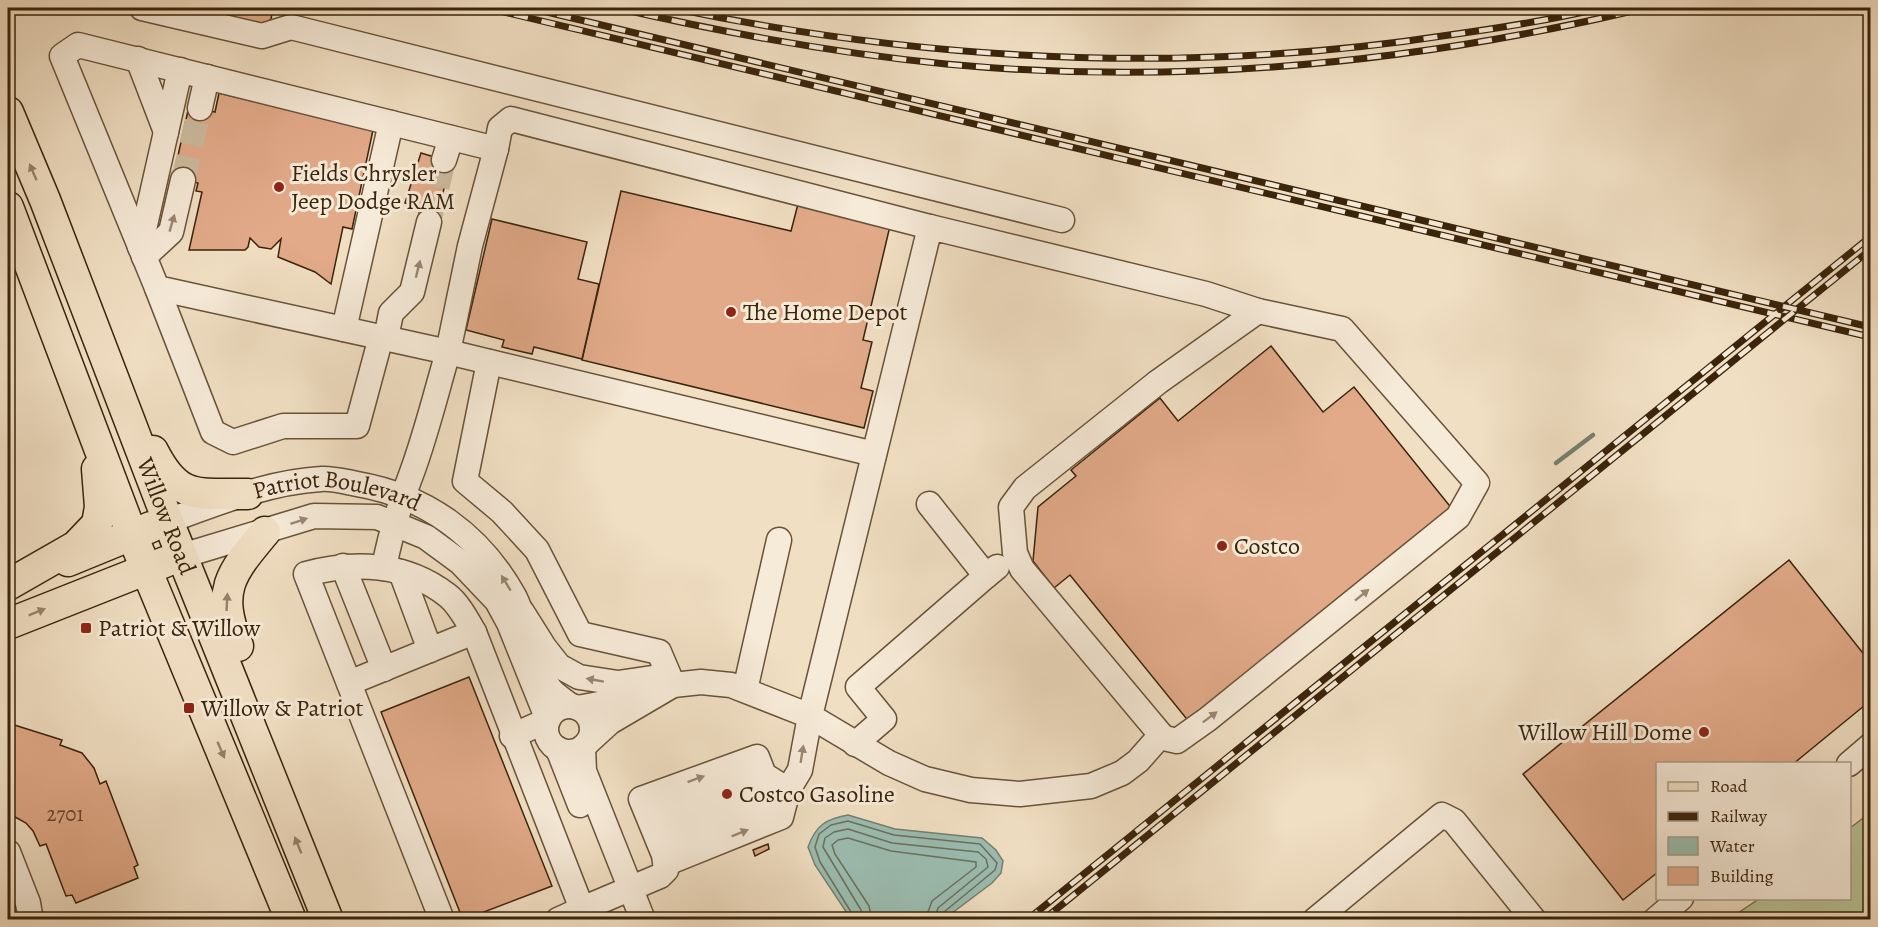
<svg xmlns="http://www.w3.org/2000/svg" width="1878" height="927" font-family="Alegreya,serif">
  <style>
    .green { fill: #b8c295; stroke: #797350; stroke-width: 1.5 }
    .water { fill: #9bbdb1; stroke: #74806f; stroke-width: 1.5 }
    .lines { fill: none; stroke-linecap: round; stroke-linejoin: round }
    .shore { stroke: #6a705e; stroke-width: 1.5 }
    .stream { stroke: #74806f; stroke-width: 4.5 }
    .building { fill: #e2aa89; stroke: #3a240b; stroke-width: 1.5 }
    .minor-tunnel { stroke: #ccba9e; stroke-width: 24; stroke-dasharray: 24 12; stroke-linecap: butt }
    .minor-casing { stroke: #685339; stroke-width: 27 }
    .major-casing { stroke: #3a240b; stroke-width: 33 }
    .minor { stroke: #f6ead8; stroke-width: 24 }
    .major { stroke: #f1dfc3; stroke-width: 30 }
    .rail-casing { stroke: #3a240b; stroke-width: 7 }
    .rail { stroke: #f6ead8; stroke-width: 4.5; stroke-dasharray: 14; stroke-linecap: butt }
    .oneway { fill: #968267 }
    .oneway2 { fill: #988772 }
    .poi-dot { fill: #8f2418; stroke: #f6ead8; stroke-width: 2 }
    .labels { text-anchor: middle; stroke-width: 6; stroke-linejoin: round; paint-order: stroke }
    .number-label { font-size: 21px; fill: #64462a }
    .poi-label { font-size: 24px; fill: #3a240b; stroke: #f6ead8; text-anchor: start }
    .street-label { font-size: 24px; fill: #3a240b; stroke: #f6ead8 }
  </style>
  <rect width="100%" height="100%" fill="#f1dfc3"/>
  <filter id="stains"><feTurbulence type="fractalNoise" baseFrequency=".00333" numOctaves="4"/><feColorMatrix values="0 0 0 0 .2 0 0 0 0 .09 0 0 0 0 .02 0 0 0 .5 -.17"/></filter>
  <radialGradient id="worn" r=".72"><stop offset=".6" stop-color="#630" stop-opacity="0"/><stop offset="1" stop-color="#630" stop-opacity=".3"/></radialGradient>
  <!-- green -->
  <path class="green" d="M1870 813V919H1729L1759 899 1850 898V828Z"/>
  <!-- water -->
  <path class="water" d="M848 815 895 829 982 838 996 850 1003 861 1001 873 992 883 944 919H851L815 865 808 847C816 825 826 819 848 815Z"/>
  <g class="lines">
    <!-- shore -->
    <g class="shore">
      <path d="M856 920 820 862 815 847 819 834 831 825 848 821 894 835 980 844 997 863 995 870 944 912 942 920"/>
      <path d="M863 920 861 910 823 847 825 838 834 832 848 829 892 843 978 852 986 859 988 867 938 908 934 920"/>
      <path d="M872 920 869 906 835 854 832 845 838 840 848 838 891 851 976 862V867L932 901 925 920"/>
    </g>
    <!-- stream -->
    <path class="stream" d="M1556 463 1593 435"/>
  </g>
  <!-- building -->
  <g class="building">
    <path d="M181 8H273L271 19 263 26Z"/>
    <path d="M219 93 373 130 352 229 343 227 331 284 315 272 278 257 281 239 271 249 259 247 250 238 248 247 245 250H189L202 192 196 191 198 183 173 178 189 106 215 112Z"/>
    <path d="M421 153 451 162 435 223 418 220 420 207 405 203Z"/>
    <path d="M621 191 791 231 798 204 890 226 863 340 872 342 861 388 873 391 864 428 582 360Z"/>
    <path d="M492 219 587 242 578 279 599 284 582 359 534 347 532 354 502 347 504 340 466 330Z"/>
    <path d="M1271 346 1323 412 1354 387 1453 510 1190 723 1070 575 1054 588 1033 561 1038 507 1076 476 1071 470 1160 398 1178 421Z"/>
    <path d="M1789 560 1870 662V701L1793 764H1658V872L1623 900 1523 774Z"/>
    <path d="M469 677 552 886 463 920 381 712Z"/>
    <path d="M8 723 62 740 60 745 82 753 94 768 100 784 106 781 138 865 134 867 138 878 76 903 72 895 66 896 46 844 40 846 33 831 26 823 8 813Z"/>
    <path d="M768 844 769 849 755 856 753 850Z"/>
  </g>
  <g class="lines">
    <!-- minor-tunnel -->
    <g class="minor-tunnel">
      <path d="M183 180 200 108"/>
      <path d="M429 222 444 160"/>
    </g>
    <!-- minor casing -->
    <g class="minor-casing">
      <g id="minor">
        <path d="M142 8 262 36 291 27 1062 220"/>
        <path d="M78 45 496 149 470 246 448 352 157 288 62 56Z"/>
        <path d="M138 59 166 132"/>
        <path d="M200 108 207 77"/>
        <path d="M496 149 500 128 511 119 930 227"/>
        <path d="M444 160 451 138"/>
        <path d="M140 247 180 70"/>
        <path d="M144 257 171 232 183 180"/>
        <path d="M157 288 213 432 233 442 283 426H357L381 337"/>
        <path d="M344 329 391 123"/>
        <path d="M386 338 391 313 412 292 429 222"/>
        <path d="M489 362 465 481 502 512 537 550 580 634 659 652 673 685"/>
        <path d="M929 504 986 576 997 567"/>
        <path id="s1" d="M168 521C217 503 269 482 321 479 332 478 346 482 357 484 426 496 480 535 514 596 528 622 532 665 550 689 555 695 564 701 571 706"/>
        <path d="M182 556 314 516 377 517 426 537 460 562 497 601 509 623 548 720 512 736"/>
        <path d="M343 566 384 669"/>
        <path d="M384 568C390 535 399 506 411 475 426 435 436 393 448 352L874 454"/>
        <path d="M401 572 430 650"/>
        <path d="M522 612 544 647 559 666 579 677 618 683 652 678 673 685 701 682 731 685 810 716 889 763 925 779 971 790 1020 794 1091 786 1122 773 1138 761 1161 735 1022 569 1015 553 1011 507 1025 488 1158 382 1258 311 1206 294 930 227 810 716 800 770 788 790 781 817 667 863"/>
        <path d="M349 683 474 632"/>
        <path d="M745 690 779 540"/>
        <circle cx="569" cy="729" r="23"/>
        <path d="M578 708 604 703 639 685"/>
        <path d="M1160 737 1177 741 1208 719 1458 517 1477 483 1342 329 1258 311"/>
        <path d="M588 742 610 722 673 685"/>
        <path d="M855 744 884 719 858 687 986 576"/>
        <path d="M583 747 584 771 643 920"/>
        <path d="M558 749 580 805"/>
        <path d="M1849 764 1870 746"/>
        <path d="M650 820 764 775"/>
        <path d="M659 842 788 790"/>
        <path d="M8 852 28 903 31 920"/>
        <path d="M582 909 660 876 666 870 664 855 641 799 757 757 764 775 788 790"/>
        <path d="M442 920 306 574C354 561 406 563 447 595 458 603 467 620 474 632L582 909 558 920"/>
        <path d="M1315 920 1442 815 1454 821 1534 920"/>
        <path d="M1655 920 1681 898"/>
      </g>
    </g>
    <!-- major casing -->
    <g class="major-casing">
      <g id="major">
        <path id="s2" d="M8 112 45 200 168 521 328 920"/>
        <path d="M8 207 132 535 291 920"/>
        <path d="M153 451C179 502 198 493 248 494"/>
        <path d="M68 561 151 527"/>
        <path d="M8 585 76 546 97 524 100 507 97 469"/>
        <path d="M8 624 165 562"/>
        <path d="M238 646C216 591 229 575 265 532"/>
      </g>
    </g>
    <!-- minor -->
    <use href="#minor" class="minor"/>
    <!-- major -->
    <use href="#major" class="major"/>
    <!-- rail casing -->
    <g class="rail-casing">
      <g id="rail">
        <path d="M487 8 1870 337"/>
        <path d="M530 8 1870 327"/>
        <path d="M617 8C725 33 835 53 946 64 1180 86 1417 63 1645 8"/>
        <path d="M672 8C929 62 1189 75 1449 35 1500 28 1551 20 1601 8"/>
        <path d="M1027 920 1870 237"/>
        <path d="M1043 920 1870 250"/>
      </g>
    </g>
    <!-- rail -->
    <use href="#rail" class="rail"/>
  </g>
  <!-- one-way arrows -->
  <defs><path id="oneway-solid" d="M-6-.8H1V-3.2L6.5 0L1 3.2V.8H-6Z" transform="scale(1.5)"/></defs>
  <g class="oneway">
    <use href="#oneway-solid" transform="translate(33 172) rotate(-113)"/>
    <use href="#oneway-solid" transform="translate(227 602) rotate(-87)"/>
    <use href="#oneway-solid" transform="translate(37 612) rotate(-22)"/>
    <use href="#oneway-solid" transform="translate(221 750) rotate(67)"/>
    <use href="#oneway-solid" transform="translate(298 845) rotate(-112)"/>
  </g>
  <g class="oneway2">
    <use href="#oneway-solid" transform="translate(172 223) rotate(-74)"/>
    <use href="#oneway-solid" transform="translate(418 269) rotate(-76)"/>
    <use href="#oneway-solid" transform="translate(299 521) rotate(-18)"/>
    <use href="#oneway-solid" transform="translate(506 583) rotate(-121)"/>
    <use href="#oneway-solid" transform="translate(1362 595) rotate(-39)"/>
    <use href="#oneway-solid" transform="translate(595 680) rotate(-170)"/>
    <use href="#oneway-solid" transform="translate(1210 717) rotate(-37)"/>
    <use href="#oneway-solid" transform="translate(802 754) rotate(-81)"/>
    <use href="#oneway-solid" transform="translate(696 779) rotate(-20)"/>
    <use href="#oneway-solid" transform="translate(740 833) rotate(-22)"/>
  </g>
  <!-- markers -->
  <g class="poi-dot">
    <circle cx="279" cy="187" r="6"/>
    <circle cx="731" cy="312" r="6"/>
    <circle cx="1222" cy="546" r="6"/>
    <rect x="80" y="622" width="12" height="12" rx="3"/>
    <rect x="183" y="702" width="12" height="12" rx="3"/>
    <circle cx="1704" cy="732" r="6"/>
    <circle cx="727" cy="794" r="6"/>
  </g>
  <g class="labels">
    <!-- number labels -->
    <g class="number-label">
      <text x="65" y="821">2701</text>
    </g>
    <!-- poi labels -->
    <g class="poi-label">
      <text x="291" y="181">Fields Chrysler<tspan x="291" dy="28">Jeep Dodge RAM</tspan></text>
      <text x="743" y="320">The Home Depot</text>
      <text x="1234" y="554">Costco</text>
      <text x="98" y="636">Patriot &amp; Willow</text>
      <text x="201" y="716">Willow &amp; Patriot</text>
      <text x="1692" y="740" text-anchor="end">Willow Hill Dome</text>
      <text x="739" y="802">Costco Gasoline</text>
    </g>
    <!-- street labels -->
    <g class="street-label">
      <text dy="8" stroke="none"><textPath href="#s1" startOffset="176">Patriot Boulevard</textPath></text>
      <text dy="8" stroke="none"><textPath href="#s2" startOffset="434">Willow Road</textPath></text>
    </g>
  </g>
  <!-- margin -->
  <rect width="1878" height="927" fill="none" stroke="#f1dfc3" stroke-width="30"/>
  <rect x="9" y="9" width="1860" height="909" fill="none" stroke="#3a240b" stroke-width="3"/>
  <rect x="15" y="15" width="1848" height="897" fill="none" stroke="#3a240b" stroke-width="1.5"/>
  <!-- legend -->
  <rect x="1656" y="762" width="195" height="138" fill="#f6ead8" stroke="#ab9b86" stroke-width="1.5"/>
  <rect x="1668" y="782" width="30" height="9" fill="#f1dfc3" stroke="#ab9b86" stroke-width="1.5"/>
  <text x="1710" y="792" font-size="18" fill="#3a240b">Road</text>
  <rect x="1668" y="812" width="30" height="9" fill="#3a240b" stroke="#ab9b86" stroke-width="1.5"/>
  <text x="1710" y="822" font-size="18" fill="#3a240b">Railway</text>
  <rect x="1668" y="837" width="30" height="18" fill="#9bbdb1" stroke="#ab9b86" stroke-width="1.5"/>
  <text x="1710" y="852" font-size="18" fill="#3a240b">Water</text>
  <rect x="1668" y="867" width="30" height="18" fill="#e2aa89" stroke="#ab9b86" stroke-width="1.5"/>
  <text x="1710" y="882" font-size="18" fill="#3a240b">Building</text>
  <rect width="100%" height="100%" filter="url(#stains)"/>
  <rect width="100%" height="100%" fill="url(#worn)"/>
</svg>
